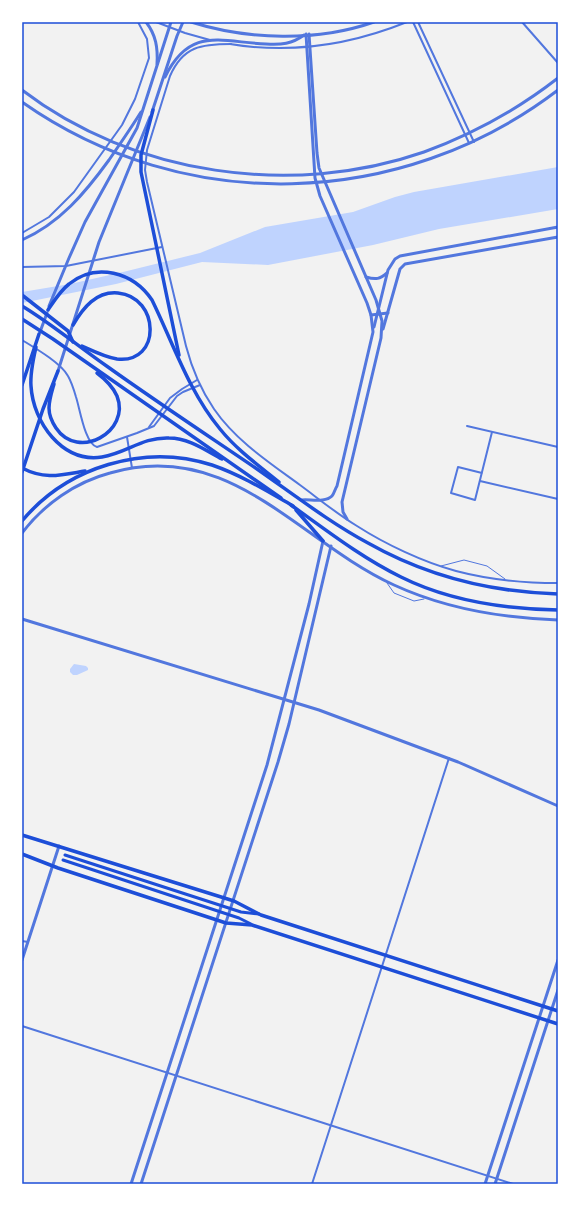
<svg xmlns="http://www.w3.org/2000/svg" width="580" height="1206" font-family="Inter,sans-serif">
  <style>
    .water { fill: #bfd3fe }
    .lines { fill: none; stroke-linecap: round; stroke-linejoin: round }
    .service { stroke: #5277de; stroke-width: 1 }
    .minor { stroke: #5277de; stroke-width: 2 }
    .tertiary { stroke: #5277de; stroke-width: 3 }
    .secondary { stroke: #1d4ed8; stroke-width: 3 }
    .primary { stroke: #1d4ed8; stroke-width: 3.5 }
    .trunk { stroke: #1d4ed8; stroke-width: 3.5 }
    .neatline { fill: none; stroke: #1d4ed8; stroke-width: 1.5 }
  </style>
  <rect width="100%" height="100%" fill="#f2f2f2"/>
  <!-- water -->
  <g class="water">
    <path d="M558 167V209L439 229 373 245 268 265 202 262 116 284 22 303V292L70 284 123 272 200 253 265 227 353 212 395 197 414 192Z"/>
    <path d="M74 664 86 666 88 668V670L77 675H73L70 672V669Z"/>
  </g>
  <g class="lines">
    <!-- service -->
    <g class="service">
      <path d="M441 566 464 560 487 566 505 579"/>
      <path d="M387 583 394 593 414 601 424 599"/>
    </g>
    <!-- minor -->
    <g class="minor">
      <path d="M156 22 185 33 210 40"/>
      <path d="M413 22 469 143"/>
      <path d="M418 22 474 142"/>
      <path d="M522 22 558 63"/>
      <path d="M230 44C290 54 350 45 407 22"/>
      <path d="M231 44C202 44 183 46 170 76L147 150 145 170 147 182 186 346C192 369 201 390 214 409 236 441 270 463 300 485 319 499 337 514 357 526 385 544 423 562 456 571 490 580 523 583 558 583"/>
      <path d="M22 233 49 217 74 192 122 125 135 99 149 58 147 39 138 22"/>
      <path d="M22 267 66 266 162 247"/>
      <path d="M22 340C35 348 61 363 68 376 72 383 74 390 76 397 80 409 85 444 97 447L137 433 154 426 177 396 183 392 200 385"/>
      <path d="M467 426 558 447"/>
      <path d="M149 427 170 398 182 389 197 380"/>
      <path d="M127 437 132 468"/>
      <path d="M482 473 458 467 451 493 475 500 492 432"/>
      <path d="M480 481 558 499"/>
      <path d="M22 941 28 942"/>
      <path d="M22 1026 513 1184"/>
      <path d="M312 1184 449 758"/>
    </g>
    <!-- tertiary -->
    <g class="tertiary">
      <path d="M146 22C156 35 158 48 157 64"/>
      <path d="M191 22C248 40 317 42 374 22"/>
      <path d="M309 34 317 153 319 168 376 300 382 321 381 338 342 502 343 512 347 519"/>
      <path d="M165 77C190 26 220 42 266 44 281 45 292 44 304 35"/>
      <path d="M22 90C133 175 292 198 424 152 473 134 517 110 558 78"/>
      <path d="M22 102C184 216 401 210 558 90"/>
      <path d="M152 112 177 36 183 22"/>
      <path d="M22 240C60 223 85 193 109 160 120 144 131 128 141 112"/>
      <path d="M366 277C376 280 380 279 387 273"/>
      <path d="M49 306 69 258 85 222 137 128 171 22"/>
      <path d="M371 315 388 313"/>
      <path d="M374 327 388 270 395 259 400 256 558 227"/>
      <path d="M383 329 400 269 405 264 558 237"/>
      <path d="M40 332 47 313"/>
      <path d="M58 371 99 242 150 117"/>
      <path d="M302 500C310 499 325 503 332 496 334 494 335 489 337 486L373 332 371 315 367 303 320 196 315 178 306 34"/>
      <path d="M22 533C44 504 76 482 110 473 230 438 298 541 394 585 446 609 501 618 558 620"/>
      <path d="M22 619 319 710 458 762 558 806"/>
      <path d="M22 960 59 846"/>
      <path d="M131 1184 267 765 309 604 323 541"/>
      <path d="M141 1184 278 762 289 724 331 546"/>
      <path d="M485 1184 558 960"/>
      <path d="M495 1184 558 990"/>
    </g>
    <!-- secondary -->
    <g class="secondary">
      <path d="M65 855 241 912 259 914"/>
      <path d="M63 860 239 918 251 924"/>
    </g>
    <!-- primary -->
    <g class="primary">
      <path d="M153 110 141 155V172L179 355"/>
      <path d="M22 306C52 324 79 347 108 367 157 402 207 435 257 469 293 494 329 522 368 543 428 577 490 592 558 594"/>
      <path d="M48 310C54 301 60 291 69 284 96 262 133 272 152 300 173 343 189 392 220 429 237 450 258 465 279 482"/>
      <path d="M22 319 53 339 281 498"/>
      <path d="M73 325C83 308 96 291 118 293 160 297 162 364 117 359 105 357 93 351 82 346"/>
      <path d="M36 347C33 360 30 373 31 386 33 422 62 463 102 457 127 453 142 437 169 438 189 438 205 450 222 459"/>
      <path d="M54 384C52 391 49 400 49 408 49 415 52 422 56 428 78 461 131 432 117 396 113 387 105 379 97 373"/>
      <path d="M291 505C326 530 362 558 401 577 449 601 505 609 558 610"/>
      <path d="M296 510 323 541"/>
      <path d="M22 835 234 901 261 915 558 1011"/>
      <path d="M22 854 58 868 226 923 252 925 558 1024"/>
    </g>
    <!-- trunk -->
    <g class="trunk">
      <path d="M22 295 68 331 73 342"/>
      <path d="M22 385 39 334"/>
      <path d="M22 468C45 480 61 475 85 471"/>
      <path d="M22 472 43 409 58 371"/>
      <path d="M22 521C67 467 144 443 212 465 241 475 267 491 293 506"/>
    </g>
  </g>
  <!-- border -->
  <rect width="580" height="1206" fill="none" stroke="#ffffff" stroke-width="46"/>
  <rect x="23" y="23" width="534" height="1160" class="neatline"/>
</svg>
